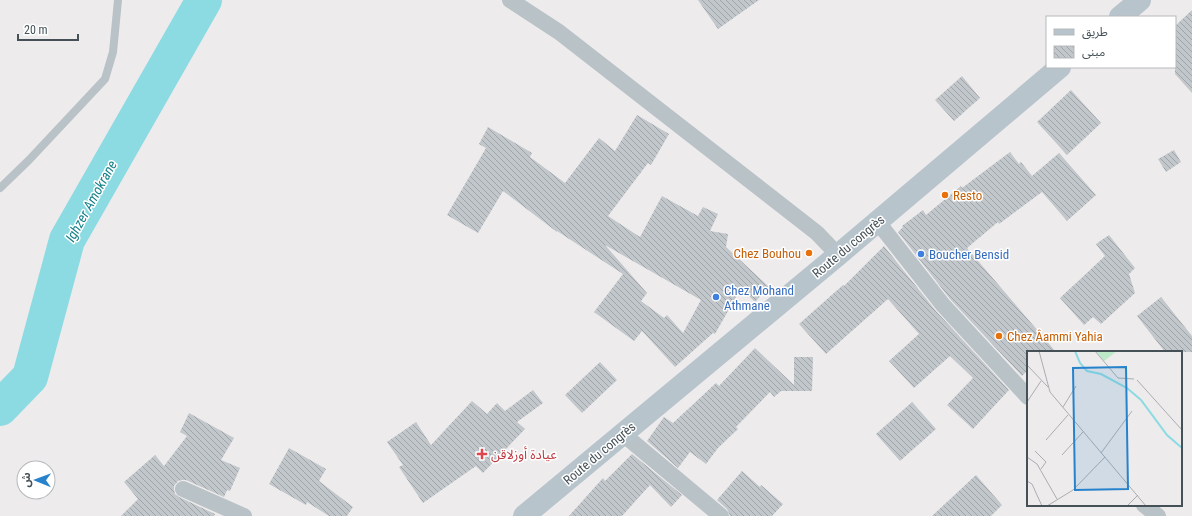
<svg xmlns="http://www.w3.org/2000/svg" width="1192" height="516" font-family="'Roboto Condensed','Noto Sans Arabic',sans-serif">
  <style>
    .lines { fill: none; stroke-linecap: round; stroke-linejoin: round }
    .river { stroke: #8cdbe3; stroke-width: 36 }
    .building { fill: url(#building-back-hatch); fill-rule: evenodd }
    .lane { stroke: #b8c2c7; stroke-width: 8 }
    .street { stroke: #b8c2c7; stroke-width: 16 }
    .secondary { stroke: #b8c4cc; stroke-width: 22 }
    .food-dot { fill: #e8710a; stroke: #fff; stroke-width: 1.5 }
    .shop-dot { fill: #3f7fe0; stroke: #fff; stroke-width: 1.5 }
    .health-dot { fill: #e0444e; stroke: #fff; stroke-width: 1.5 }
    .labels { text-anchor: middle; stroke-width: 3; stroke-linejoin: round; paint-order: stroke }
    .food-label { font-size: 13px; fill: #c56008; stroke: #fff; text-anchor: start }
    .street-label { font-size: 13px; fill: #455157; stroke: #fff }
    .shop-label { font-size: 13px; fill: #366cbe; stroke: #fff; text-anchor: start }
    .health-label { font-size: 13px; fill: #be3a42; stroke: #fff; text-anchor: start }
    .water-label { font-size: 14px; font-style: italic; fill: #16808a; stroke: #fff }
    .inset-river { fill: none; stroke: #8cdbe3; stroke-width: 2 }
    .inset-road { fill: none; stroke: #aaadb0; stroke-width: 1 }
    .view { fill: #2782cc; fill-opacity: 0.15; stroke: #2782cc; stroke-width: 2 }
    .inset-edge { fill: none; stroke: #455157; stroke-width: 2 }
  </style>
  <defs>
    <pattern id="building-back-hatch" width="6" height="6" patternUnits="userSpaceOnUse"><rect width="6" height="6" fill="#c2c7cb"/><path d="M-1 5l2 2M0 0l6 6M5-1l2 2" fill="none" stroke="#9fa4a8"/></pattern>
  </defs>
  <rect width="100%" height="100%" fill="#eeebec"/>
  <g class="lines">
    <!-- river -->
    <path class="river" d="M0 408 30 377 67 240 204 0"/>
  </g>
  <!-- building -->
  <g class="building">
    <path d="M698 0H759L718 29Z"/>
    <path d="M1192 10V93L1175 74V26Z"/>
    <path d="M962 76 980 98 954 121 935 100Z"/>
    <path d="M1071 90 1101 123 1067 155 1037 122Z"/>
    <path d="M637 115 669 134 651 165 648 163 608 216 640 237 662 196 698 216 703 207 718 214 710 231 728 234 726 247 769 287 755 302 741 288 715 334 713 333 675 367 642 331 634 341 594 312 623 274 557 231V232L503 191 478 233 447 215 486 148 479 144 488 127 532 153 530 157 565 183 599 138 615 151ZM605 245 701 300 683 333 667 315 664 318 641 301 647 293Z"/>
    <path d="M1174 150 1181 162 1166 172 1158 159Z"/>
    <path d="M1010 152 1019 164 1021 162 1032 176 1059 153 1096 195 1067 221 1042 192 999 224 998 222 967 248 1056 352H1028V370L1022 376 950 299 898 232 903 227 902 226 923 210 926 215 961 186 962 188Z"/>
    <path d="M1109 235 1135 268 1129 274 1135 293 1101 324 1093 317 1084 325 1060 298 1105 256 1096 244Z"/>
    <path d="M884 246 936 311 1009 390 973 429 947 405 973 378 950 356 914 388 889 361 919 334 888 299 826 354 799 324 843 285 844 286Z"/>
    <path d="M1161 297 1192 336V352H1165L1137 316Z"/>
    <path d="M755 348 794 385V357H813L812 391H781L774 397 770 392 736 427 738 429 718 448 706 464 690 452 678 468 647 441 664 417 673 423 716 383 719 386Z"/>
    <path d="M600 362 617 380 582 413 565 395Z"/>
    <path d="M533 390 543 403 517 422 525 429 483 473 476 466 423 503 399 467 403 465 387 442 416 422 431 445 472 401 487 414 497 403 505 411Z"/>
    <path d="M912 402 936 429 900 461 876 434Z"/>
    <path d="M189 413 234 438 221 460 240 468 230 491 227 490 224 497 186 480H182L178 481 174 486V490L175 494 179 497 215 514 214 516H121L138 499 124 482 155 455 164 466 187 436 180 432Z"/>
    <path d="M289 448 326 469 319 481 353 507 347 516H329L307 502 306 505 269 484Z"/>
    <path d="M632 454 682 495 671 507 650 485 622 516H569L603 478 605 481Z"/>
    <path d="M742 471 760 487 761 485 783 504 772 516H730L727 509 717 500Z"/>
    <path d="M976 475 1002 505 991 516H932Z"/>
  </g>
  <g class="lines">
    <!-- lane -->
    <path class="lane" d="M0 188 29 160 105 79 113 52 118 0"/>
    <!-- street -->
    <g class="street">
      <path d="M510 0 559 32 817 233 838 255"/>
      <path d="M877 221 943 305 1028 397"/>
      <path d="M623 434 721 516"/>
      <path d="M183 489 244 516"/>
      <path d="M1144 505 1158 516"/>
    </g>
    <!-- secondary -->
    <g class="secondary">
      <path d="M1120 17 1140 0"/>
      <path d="M524 516 838 255 1060 67"/>
    </g>
  </g>
  <!-- markers -->
  <g class="food-dot">
    <circle cx="945" cy="195" r="4"/>
    <circle cx="809" cy="253" r="4"/>
    <circle cx="999" cy="336" r="4"/>
  </g>
  <g class="shop-dot">
    <circle cx="921" cy="254" r="4"/>
    <circle cx="716" cy="297" r="4"/>
  </g>
  <path class="health-dot" d="M480 448h4v4h4v4h-4v4h-4v-4h-4v-4h4z"/>
  <g class="labels">
    <!-- food labels -->
    <g class="food-label">
      <text x="953" y="200">Resto</text>
      <text x="801" y="258" text-anchor="end">Chez Bouhou</text>
      <text x="1007" y="341">Chez Âammi Yahia</text>
    </g>
    <!-- street labels -->
    <g class="street-label">
      <text transform="translate(848 246) rotate(-40)" y="5">Route du congrès</text>
      <text transform="translate(599 453) rotate(-40)" y="5">Route du congrès</text>
    </g>
    <!-- shop labels -->
    <g class="shop-label">
      <text x="929" y="259">Boucher Bensid</text>
      <text x="724" y="295">Chez Mohand<tspan x="724" dy="15">Athmane</tspan></text>
    </g>
    <!-- health labels -->
    <g class="health-label">
      <text x="491" y="459">عيادة أوزلاقن</text>
    </g>
    <!-- water labels -->
    <g class="water-label">
      <text transform="translate(91 201) rotate(-61)" y="5">Ighzer Amokrane</text>
    </g>
  </g>
  <!-- overview -->
  <g transform="translate(1027 351)">
    <rect width="155" height="155" fill="#eeebec"/>
    <path d="M69 0H90L77 10Z" fill="#bceac8"/>
    <path class="inset-river" d="M48 0 53 12 60 20 74 23 100 37 114 49 140 84 155 97"/>
    <path class="inset-road" d="M12 0 23 41 119 155M68 0 91 27 107 28M0 14 21 36M110 29 155 79M0 51 14 30M36 56 49 35M19 89 41 64M8 100 19 111 14 118M74 102 105 60M35 104 56 81M0 106 10 113 30 148M0 130 5 133 15 155M20 155 46 139 78 106M100 155 111 144"/>
    <path class="view" d="M99 16 101 138 48 139 46 17Z"/>
    <rect width="155" height="155" class="inset-edge"/>
  </g>
  <!-- legend -->
  <rect x="1046" y="16" width="130" height="52" fill="#ffffff" stroke="#b5b9bc"/>
  <rect x="1054" y="29" width="20" height="6" fill="#b8c4cc" stroke="#b5b9bc"/>
  <text x="1082" y="36" font-size="12" fill="#455157">طريق</text>
  <rect x="1054" y="46" width="20" height="12" fill="url(#building-back-hatch)" stroke="#b5b9bc"/>
  <text x="1082" y="56" font-size="12" fill="#455157">مبنى</text>
  <!-- north arrow -->
  <g transform="translate(36 480) rotate(271)"><circle r="19" fill="#ffffff" stroke="#b5b9bc"/>
  <path d="M0-3L7 15L0 10L-7 15Z" fill="#2782cc"/>
  <text y="-6" font-size="11" font-weight="bold" text-anchor="middle" fill="#455157">ش</text>
  </g>
  <!-- scale -->
  <path d="M18 34v6h60v-6" fill="none" stroke="#455157" stroke-width="2"/>
  <text x="24" y="34" font-size="12" fill="#455157" stroke="#ffffff" stroke-width="3" paint-order="stroke">20 m</text>
</svg>
